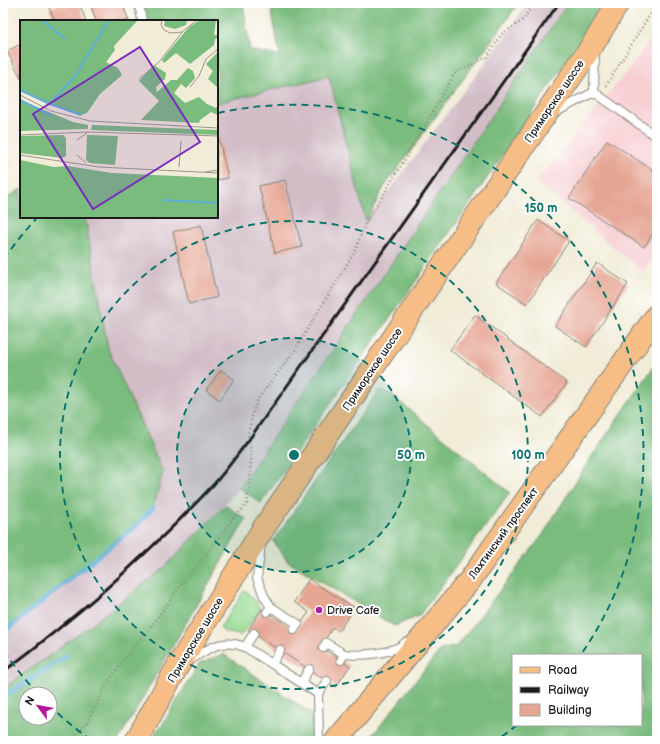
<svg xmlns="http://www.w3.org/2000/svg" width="660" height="744" font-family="'Balsamiq Sans',sans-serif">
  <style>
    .built { fill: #f7cfd3 }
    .industrial { fill: #d2bdc7 }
    .green { fill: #99dc94; stroke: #5a7c58 }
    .forest { fill: #7abc7e; stroke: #4b6c4d; fill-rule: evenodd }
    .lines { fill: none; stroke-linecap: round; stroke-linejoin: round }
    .stream { stroke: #5dafd8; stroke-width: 4.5 }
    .building { fill: #e6a694 }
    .lane-casing { stroke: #86847a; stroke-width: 10 }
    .primary-casing { stroke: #86847a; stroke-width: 24 }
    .path { stroke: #86847a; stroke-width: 2.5; stroke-dasharray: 1 3; stroke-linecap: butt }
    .lane { stroke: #fff; stroke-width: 8 }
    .primary { stroke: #f6be86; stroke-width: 22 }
    .rail { stroke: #1c1c1c; stroke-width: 3 }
    .ring { fill: none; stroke: #0f766e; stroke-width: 2; stroke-dasharray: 7 5 }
    .poi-dot { fill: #b5179e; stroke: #fff; stroke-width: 1.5 }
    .labels { text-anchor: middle; stroke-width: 4; stroke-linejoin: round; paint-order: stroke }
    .street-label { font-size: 11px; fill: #1c1c1c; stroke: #fff }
    .poi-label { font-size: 11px; fill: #1c1c1c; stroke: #fff; text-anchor: start }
    .inset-river { fill: none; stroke: #5dafd8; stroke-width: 2 }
    .inset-road { fill: none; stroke: #9c998c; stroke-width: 1 }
    .view { fill: #7b2cbf; fill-opacity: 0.15; stroke: #7b2cbf; stroke-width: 2 }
    .inset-edge { fill: none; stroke: #1c1c1c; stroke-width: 2 }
    .centre { fill: #0f766e; stroke: #fff; stroke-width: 2 }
    .ring-label { font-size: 12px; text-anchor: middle; font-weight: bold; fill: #0f766e; stroke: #fff; stroke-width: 4; stroke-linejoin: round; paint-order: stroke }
  </style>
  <rect width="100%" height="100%" fill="#fff"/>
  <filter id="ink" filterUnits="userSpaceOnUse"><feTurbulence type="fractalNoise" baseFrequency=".025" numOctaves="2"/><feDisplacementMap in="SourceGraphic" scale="8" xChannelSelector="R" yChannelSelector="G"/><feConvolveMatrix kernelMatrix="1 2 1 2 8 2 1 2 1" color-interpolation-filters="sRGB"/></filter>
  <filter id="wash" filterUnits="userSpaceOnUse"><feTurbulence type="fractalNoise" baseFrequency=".012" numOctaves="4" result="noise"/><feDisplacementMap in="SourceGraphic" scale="16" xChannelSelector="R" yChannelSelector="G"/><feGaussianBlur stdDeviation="0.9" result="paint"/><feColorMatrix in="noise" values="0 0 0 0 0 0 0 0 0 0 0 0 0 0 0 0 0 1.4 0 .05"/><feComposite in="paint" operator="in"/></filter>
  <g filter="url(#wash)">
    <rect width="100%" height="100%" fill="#f1ecd7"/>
    <!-- built -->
    <path class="built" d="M657 30V253L643 272 536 182 633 64Z"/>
    <!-- industrial -->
    <path class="industrial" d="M527 3H568L239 488 185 548 164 568 87 628 3 689V633L136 526 163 472 108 349 85 217H217V103L329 76 366 221 508 33Z"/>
    <!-- green -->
    <path class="green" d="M244 591C251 595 257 601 260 609L245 631 240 635 224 632 220 628Z"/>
    <!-- forest -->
    <g class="forest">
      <path d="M138 3H243L250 50 280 56 270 3H519L384 187 366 222 329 76 217 103V21H142Z"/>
      <path d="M568 3H606L471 202 261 503 239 488Z"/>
      <path d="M21 189V217H85L108 349 163 472 153 508 136 526 3 633V200Z"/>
      <path d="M657 362V741H368L440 650 457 646 542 536 586 465ZM513 655H641V725H513Z"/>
      <path d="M379 390 388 392 510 493 419 616 394 626 287 561 273 541Z"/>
      <path d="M225 505 246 519 118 741H3V689L87 628 164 568ZM26 694H50V718H26Z"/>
      <path d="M223 654 312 714 314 738 311 741H148L162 725 199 664Z"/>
    </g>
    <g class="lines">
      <!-- stream -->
      <g class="stream">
        <path d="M3 633 136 526 153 508"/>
        <path d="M3 697 67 656"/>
      </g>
    </g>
    <g id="blocks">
      <!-- building -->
      <g class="building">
        <path d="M62 3H79L86 21H55L49 8Z"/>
        <path d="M90 3H122L129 21H96Z"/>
        <path d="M19 45 21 49V78L7 51Z"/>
        <path d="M217 131 228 178 217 180Z"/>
        <path d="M607 140 657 173V228L644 247 569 198Z"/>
        <path d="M285 180 302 247 275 253 259 186Z"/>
        <path d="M538 220 569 241 527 304 496 283Z"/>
        <path d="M201 225 217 297 189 304 173 232Z"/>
        <path d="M597 263 628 284 586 347 555 326Z"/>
        <path d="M475 315 567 383 542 417 450 350Z"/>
        <path d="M221 370 234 379 220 400 206 390Z"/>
        <path d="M309 579 354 608 339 631 333 627 320 647 350 666 336 687 248 630 262 609 296 631 309 612 294 602Z"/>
      </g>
    </g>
  </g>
  <g filter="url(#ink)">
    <use href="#blocks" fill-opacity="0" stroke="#86847a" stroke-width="1"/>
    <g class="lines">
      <!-- lane casing -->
      <g class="lane-casing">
        <g id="lane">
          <path d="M139 3 142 21"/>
          <path d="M594 92 657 137"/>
          <path d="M594 92 595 51"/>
          <path d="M554 113 594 92"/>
          <path d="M261 544 257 578 264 596 271 607"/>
          <path d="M267 612 271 607 298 624 294 630"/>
          <path d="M254 633 245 647 272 664 280 650"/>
          <path d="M323 648 326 643 344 654 341 660"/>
          <path d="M344 654C361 656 394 654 406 642"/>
          <path d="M187 662C207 650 220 637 245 647"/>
          <path d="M272 664 301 683"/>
          <path d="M309 669 301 683 318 694 327 681"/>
          <path d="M318 694 319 741"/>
        </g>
      </g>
      <!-- primary casing -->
      <g class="primary-casing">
        <g id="primary">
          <path d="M136 741 176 669 263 529 543 118 595 41 618 3"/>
          <path d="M336 741 470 580 657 315"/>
        </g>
      </g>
      <!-- path -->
      <g class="path">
        <path d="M606 86 657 3"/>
        <path d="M71 741 86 724 108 682 134 647 156 620 178 589 208 552 232 520 247 504 250 484 251 454 248 434 253 412 258 399 295 350 355 251 366 222 415 143 454 74 487 57 502 34 523 20 534 3"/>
      </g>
      <!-- lane -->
      <use href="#lane" class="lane"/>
      <!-- primary -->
      <use href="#primary" class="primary"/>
      <!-- rail -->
      <path class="rail" d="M3 672C78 616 150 553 214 484 226 471 237 455 248 441L559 3"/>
    </g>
  </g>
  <!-- distance rings -->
  <circle cx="294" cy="455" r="117" fill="#0f766e" fill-opacity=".12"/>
  <g class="ring">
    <circle cx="294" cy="455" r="117"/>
    <circle cx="294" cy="455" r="234"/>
    <path d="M517 725A350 350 0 0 1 497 740M91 740A350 350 0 0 1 51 707M38 694A350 350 0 0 1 4 651M4 259A350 350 0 0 1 36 219M218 113A350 350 0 0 1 582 653"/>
  </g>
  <!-- markers -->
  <circle class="poi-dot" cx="319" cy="610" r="4"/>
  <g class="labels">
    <!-- street labels -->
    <g class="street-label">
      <text transform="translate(554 101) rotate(-56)" y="4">Приморское шоссе</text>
      <text transform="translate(372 369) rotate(-56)" y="4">Приморское шоссе</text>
      <text transform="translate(503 533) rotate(-54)" y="4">Лахтинский проспект</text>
      <text transform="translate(195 640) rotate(-59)" y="4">Приморское шоссе</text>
    </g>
    <!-- poi labels -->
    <g class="poi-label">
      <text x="327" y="614">Drive Cafe</text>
    </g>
  </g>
  <!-- overview -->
  <g transform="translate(20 20)">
    <rect width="198" height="198" fill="#f1ecd7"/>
    <path d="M0 0H118L94 26 95 30 86 42 98 48 102 55 80 74 67 93 61 95 30 84 0 70ZM145 0H167L166 5 155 9 144 6ZM180 0H196L194 15H198V18L195 19 194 25 170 44 156 33 144 43 142 40 148 32 169 7ZM198 32V68L188 59 193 51 186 44ZM134 45 146 53 145 59 136 67 137 72 151 60H157L168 48 173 51 175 58 166 68 161 64 154 73 165 83 179 77 187 84 196 88 198 86V95L191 92 180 100 179 103 121 100 139 81 119 61ZM0 80 53 102 68 105V109L0 111ZM72 105 198 110V115L71 110ZM43 115 46 118V136L42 138 0 133V116ZM67 115 98 116 95 145 70 143 66 140ZM0 140 34 147 48 146 92 153 198 158V198H0Z" fill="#7abc7e"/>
    <path class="inset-river" d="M22 0 45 19M0 70 30 84 61 95M0 80 32 96M30 84 56 55 89 0M143 180 198 183"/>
    <path class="inset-road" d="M142 0 141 5 144 10 150 13 162 12M119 59 139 42 163 11 177 0M170 67 179 56 186 39 198 29M0 75 31 91 70 101 198 108M0 115 68 112 198 116M57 120 67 113M0 135 79 147 198 153M57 135 66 143M159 147 161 121M185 152 198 150"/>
    <path class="view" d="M120 27 180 122 73 189 13 94Z"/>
    <rect width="198" height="198" class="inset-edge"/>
  </g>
  <circle cx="294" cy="455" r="6" class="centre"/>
  <g class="ring-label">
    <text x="541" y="212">150 m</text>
    <text x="411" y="459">50 m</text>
    <text x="528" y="459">100 m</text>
  </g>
  <!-- margin -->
  <rect width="660" height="744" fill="none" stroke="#fff" stroke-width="16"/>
  <!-- legend -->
  <rect x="512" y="654" width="130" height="72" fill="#ffffff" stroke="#a4a4a4"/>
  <rect x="520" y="667" width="20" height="6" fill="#f6be86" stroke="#a4a4a4"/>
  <text x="548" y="674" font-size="12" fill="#1c1c1c">Road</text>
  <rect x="520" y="687" width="20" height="6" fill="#1c1c1c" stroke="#a4a4a4"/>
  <text x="548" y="694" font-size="12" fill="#1c1c1c">Railway</text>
  <rect x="520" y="704" width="20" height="12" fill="#e6a694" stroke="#a4a4a4"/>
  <text x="548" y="714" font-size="12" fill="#1c1c1c">Building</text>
  <!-- north arrow -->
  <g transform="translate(38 706) rotate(302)"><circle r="19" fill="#ffffff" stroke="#a4a4a4"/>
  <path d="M0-3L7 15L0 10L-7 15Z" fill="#b5179e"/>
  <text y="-6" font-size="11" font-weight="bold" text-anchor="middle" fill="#1c1c1c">N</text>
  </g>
</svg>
